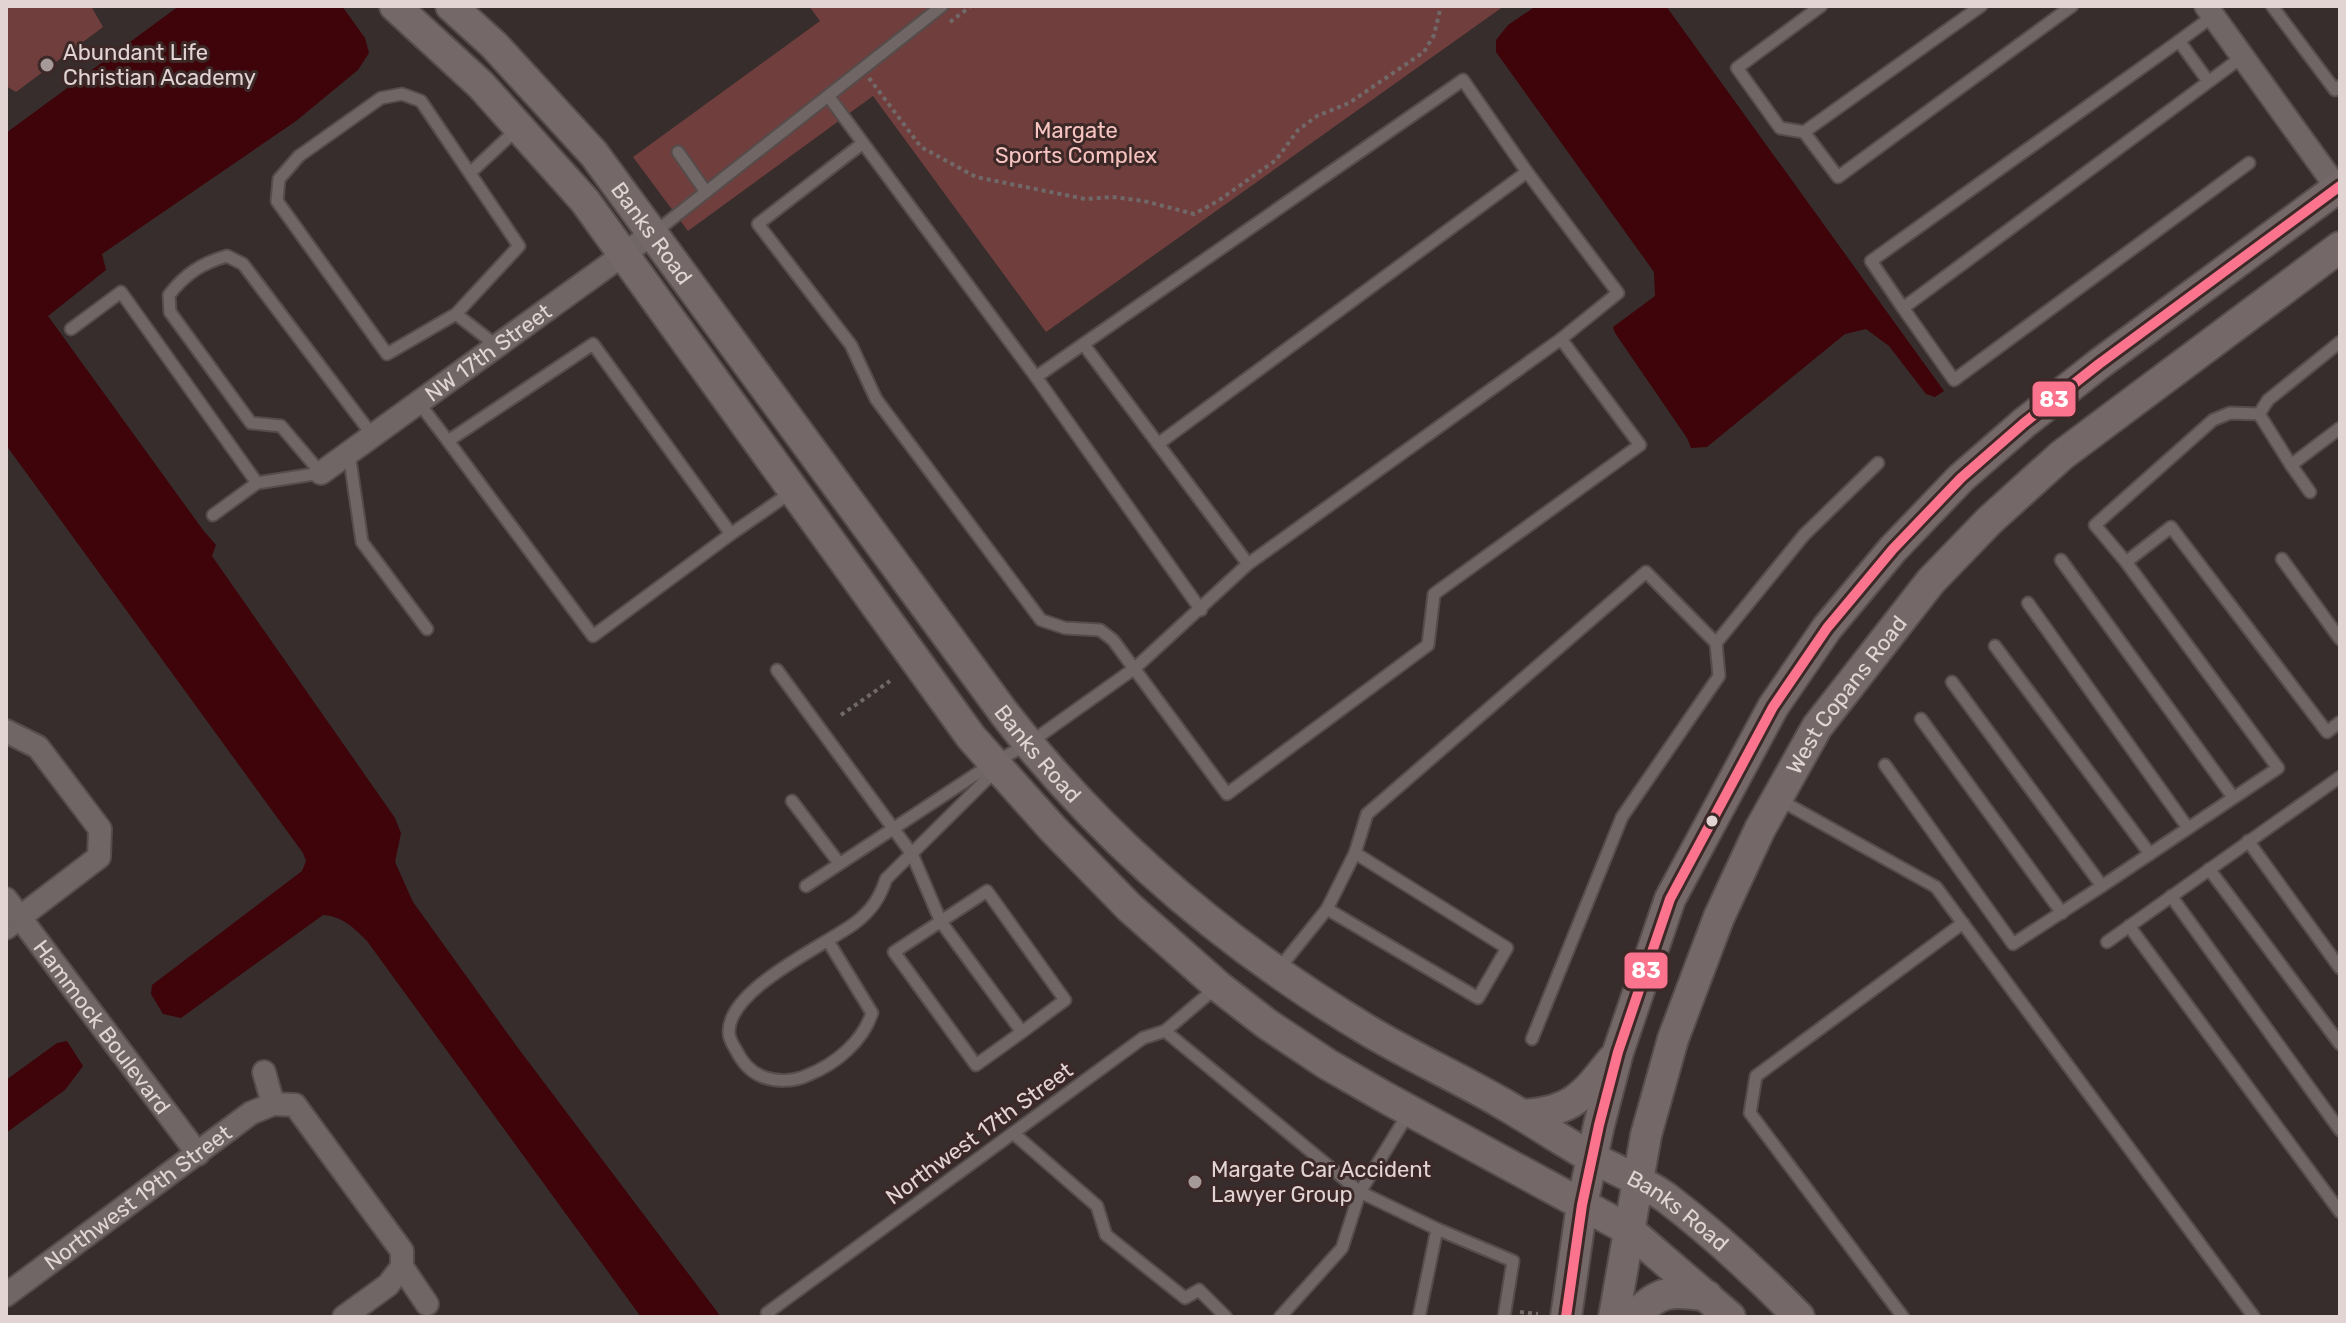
<svg xmlns="http://www.w3.org/2000/svg" width="2346" height="1323" font-family="Rubik,sans-serif">
  <style>
    .green { fill: #703f3d }
    .water { fill: #3e0409 }
    .lines { fill: none; stroke-linecap: round; stroke-linejoin: round }
    .lane-casing { stroke: #554c4b; stroke-width: 15 }
    .street-casing { stroke: #554c4b; stroke-width: 26 }
    .secondary-casing { stroke: #554c4b; stroke-width: 34 }
    .path { stroke: #716868; stroke-width: 4; stroke-dasharray: 4 4; stroke-linecap: butt }
    .lane { stroke: #6f6665; stroke-width: 11 }
    .street { stroke: #6f6665; stroke-width: 22 }
    .secondary { stroke: #746968; stroke-width: 30 }
    .bus-1-casing { stroke: #3c2927; stroke-width: 16 }
    .bus-1 { stroke: #fc738d; stroke-width: 10 }
    .poi-dot { fill: #a69a99; stroke: #3c2927; stroke-width: 3 }
    .bus-dot { fill: #e1d4d3; stroke: #3c2927; stroke-width: 3 }
    .labels { text-anchor: middle; stroke-width: 6; stroke-linejoin: round; paint-order: stroke }
    .poi-label { font-size: 22px; fill: #e1d4d3; stroke: #3c2927; text-anchor: start }
    .park-label { font-size: 22px; fill: #f8c4c1; stroke: #3c2927 }
    .street-label { font-size: 22px; fill: #e1d4d3; stroke: #3c2927 }
    .line-badge { stroke: #3c2927; stroke-width: 3 }
    .badge-label { font-size: 22px; text-anchor: middle; font-weight: bold; fill: #fff }
  </style>
  <rect width="100%" height="100%" fill="#372d2c"/>
  <!-- green -->
  <g class="green">
    <path d="M6 6H91L103 27 16 92 6 86Z"/>
    <path d="M809 6H1504L1046 332 873 96 688 231 633 157 820 21Z"/>
  </g>
  <!-- water -->
  <g class="water">
    <path d="M179 6H342L365 38 369 53 358 70 296 121 102 254 106 270 48 316 203 530 216 545 212 556 395 818 401 833 395 862 413 902 518 1048 721 1317H641L367 941C354 928 342 916 323 915L181 1018 163 1014 151 994 152 985 302 871 306 861 303 853 6 445V133Z"/>
    <path d="M1536 6H1666L1944 391 1935 397 1926 394 1889 346 1866 329 1845 334 1707 447 1691 448 1687 438 1615 333 1613 327 1655 296 1654 272 1496 52V40L1508 25Z"/>
    <path d="M67 1041 83 1066 65 1090 6 1133V1080L57 1043Z"/>
  </g>
  <g class="lines">
    <!-- lane casing -->
    <g class="lane-casing">
      <g id="lane">
        <path d="M1981 6 1804 132 1838 177 2072 6"/>
        <path d="M2272 6 2335 90 2340 86"/>
        <path d="M2179 41 2213 16"/>
        <path d="M2242 57 1903 308 1954 380 2249 163"/>
        <path d="M829 97 1036 377"/>
        <path d="M1804 132 1780 128 1737 68 1821 6"/>
        <path d="M678 152 706 192"/>
        <path d="M470 173 516 130"/>
        <path d="M654 233 942 6"/>
        <path d="M1903 308 1871 261 2179 41 2208 81"/>
        <path d="M456 314 519 246 421 101 402 94 381 98 299 156 279 179 277 201 387 354 456 314 497 346"/>
        <path d="M71 329 121 292 257 483 321 473"/>
        <path d="M1084 345 1248 564"/>
        <path d="M419 403 448 441"/>
        <path d="M2259 414 2268 400 2340 342"/>
        <path d="M2259 414 2291 465"/>
        <path d="M1158 444 1527 172"/>
        <path d="M349 453 362 542 427 629"/>
        <path d="M321 473 281 426 251 423 170 312 169 295C185 274 202 263 227 256L243 264 373 436"/>
        <path d="M2310 492 2291 465 2340 428"/>
        <path d="M213 515 257 483"/>
        <path d="M731 534 593 636 448 441 593 344 731 534 793 491"/>
        <path d="M2282 559 2340 639"/>
        <path d="M2061 560 2233 797"/>
        <path d="M2126 562 2171 527 2327 732 2340 722"/>
        <path d="M2028 603 2188 828"/>
        <path d="M1201 610 1036 377 1463 80 1527 172 1618 293 1561 339"/>
        <path d="M1716 643 1804 535 1878 463"/>
        <path d="M1995 646 2150 854"/>
        <path d="M777 670 912 854 941 922 1022 1032 1065 1000 987 891 894 952 976 1065 1022 1032"/>
        <path d="M1952 682 2102 886 2278 768 2126 562 2095 525 2213 420 2230 413 2259 414"/>
        <path d="M1921 719 2062 913"/>
        <path d="M1885 765 2013 944 2102 886"/>
        <path d="M1778 799 1936 887 2254 1317"/>
        <path d="M792 801 839 863"/>
        <path d="M2248 841 2340 968"/>
        <path d="M2209 869 2340 1044"/>
        <path d="M806 886 993 763 1028 744 1135 668 1248 564 1561 339 1640 445 1434 594 1428 645 1227 794 1113 640 1100 630 1065 628 1041 620 876 399 851 345 758 224 863 143"/>
        <path d="M2171 896 2340 1130"/>
        <path d="M1327 909 1478 998 1507 948 1355 853"/>
        <path d="M2129 926 2340 1212"/>
        <path d="M828 941 872 1013C863 1041 836 1064 808 1075 794 1082 775 1082 761 1076 749 1071 741 1060 736 1050 733 1045 729 1039 729 1033 727 989 824 946 855 923 871 911 880 898 886 879L990 776 992 767"/>
        <path d="M2107 942 2340 777"/>
        <path d="M1277 971 1327 909 1355 853 1367 814 1646 572 1716 643 1719 676 1622 817 1532 1039"/>
        <path d="M1165 1031 1360 1192 1437 1229 1513 1261 1504 1317"/>
        <path d="M1013 1133 1097 1206 1106 1235 1185 1298 1199 1290 1226 1317"/>
        <path d="M770 1317 767 1313 1143 1038 1165 1031 1218 986"/>
        <path d="M1280 1317 1342 1248 1360 1192 1408 1114"/>
        <path d="M1419 1317 1437 1229"/>
        <path d="M1903 1317 1750 1113 1756 1076 1963 923"/>
      </g>
    </g>
    <!-- street casing -->
    <g class="street-casing">
      <g id="street">
        <path d="M2206 6 2340 192"/>
        <path id="s1" d="M321 473 653 233"/>
        <path d="M6 731 38 747 100 829 99 857 6 928"/>
        <path id="s2" d="M6 899 198 1154"/>
        <path d="M264 1072 273 1104 295 1105 402 1251V1267L427 1304"/>
        <path id="s3" d="M6 1295 251 1113 273 1104"/>
        <path d="M344 1317 388 1285 402 1267"/>
      </g>
    </g>
    <!-- secondary casing -->
    <g class="secondary-casing">
      <g id="secondary">
        <path d="M395 6 481 85 585 201 971 737 1053 829 1129 907 1218 986 1267 1024 1327 1064 1388 1099 1629 1230 1730 1317"/>
        <path id="s4" d="M451 6 494 45 594 154 1004 713C1104 842 1227 946 1367 1030 1410 1056 1457 1077 1500 1102 1530 1119 1559 1139 1589 1156 1615 1170 1644 1181 1668 1199 1715 1235 1758 1275 1799 1317"/>
        <path d="M1522 1115C1571 1112 1583 1097 1612 1060"/>
        <path d="M1566 1317 1582 1205 1599 1125 1618 1052 1670 899 1773 707 1827 628 1893 549 1961 478 2024 423 2099 364 2340 186"/>
        <path id="s5" d="M1614 1317 1646 1135 1673 1039 1719 917 1760 829 1817 727 1931 581 1990 520 2062 455 2340 247"/>
        <path d="M1634 1317C1658 1290 1673 1290 1707 1296"/>
      </g>
    </g>
    <!-- path -->
    <g class="path">
      <path d="M950 22 971 6"/>
      <path d="M869 78 921 147 976 177 1085 199 1112 197 1144 201 1194 214 1218 201 1276 160 1298 130 1317 116 1349 103 1424 52 1434 35 1441 6"/>
      <path d="M841 715 890 681"/>
      <path d="M1520 1312 1538 1314"/>
    </g>
    <!-- lane -->
    <use href="#lane" class="lane"/>
    <!-- street -->
    <use href="#street" class="street"/>
    <!-- secondary -->
    <use href="#secondary" class="secondary"/>
    <!-- bus-1 casing -->
    <g class="bus-1-casing">
      <path id="bus-1" d="M1566 1317 1582 1205 1599 1125 1618 1052 1670 899 1773 707 1827 628 1893 549 1961 478 2024 423 2099 364 2340 186"/>
    </g>
    <!-- bus-1 -->
    <use href="#bus-1" class="bus-1"/>
  </g>
  <!-- markers -->
  <g class="poi-dot">
    <circle cx="47" cy="65" r="8"/>
    <circle cx="1195" cy="1182" r="8"/>
  </g>
  <circle class="bus-dot" cx="1712" cy="821" r="7"/>
  <g class="labels">
    <!-- poi labels -->
    <g class="poi-label">
      <text x="63" y="60">Abundant Life<tspan x="63" dy="25">Christian Academy</tspan></text>
      <text x="1211" y="1177">Margate Car Accident<tspan x="1211" dy="25">Lawyer Group</tspan></text>
    </g>
    <!-- park labels -->
    <g class="park-label">
      <text x="1076" y="138">Margate<tspan x="1076" dy="25">Sports Complex</tspan></text>
    </g>
    <!-- street labels -->
    <g class="street-label">
      <text dy="8" stroke="none"><textPath href="#s4" startOffset="304">Banks Road</textPath></text>
      <text dy="8" stroke="none"><textPath href="#s1" startOffset="206">NW 17th Street</textPath></text>
      <text dy="8" stroke="none"><textPath href="#s5" startOffset="672">West Copans Road</textPath></text>
      <text dy="8" stroke="none"><textPath href="#s4" startOffset="952">Banks Road</textPath></text>
      <text dy="8" stroke="none"><textPath href="#s2" startOffset="160">Hammock Boulevard</textPath></text>
      <text transform="translate(979 1133) rotate(-36)" y="8">Northwest 17th Street</text>
      <text dy="8" stroke="none"><textPath href="#s3" startOffset="164">Northwest 19th Street</textPath></text>
      <text dy="8" stroke="none"><textPath href="#s4" startOffset="1744">Banks Road</textPath></text>
    </g>
  </g>
  <g class="line-badge">
    <rect x="2031" y="380" width="46" height="38" rx="8" fill="#fc738d"/>
    <rect x="1623" y="951" width="46" height="39" rx="8" fill="#fc738d"/>
  </g>
  <g class="badge-label">
    <text x="2054" y="407">83</text>
    <text x="1646" y="978">83</text>
  </g>
  <!-- border -->
  <rect width="2346" height="1323" fill="none" stroke="#e1d4d3" stroke-width="16"/>
</svg>
